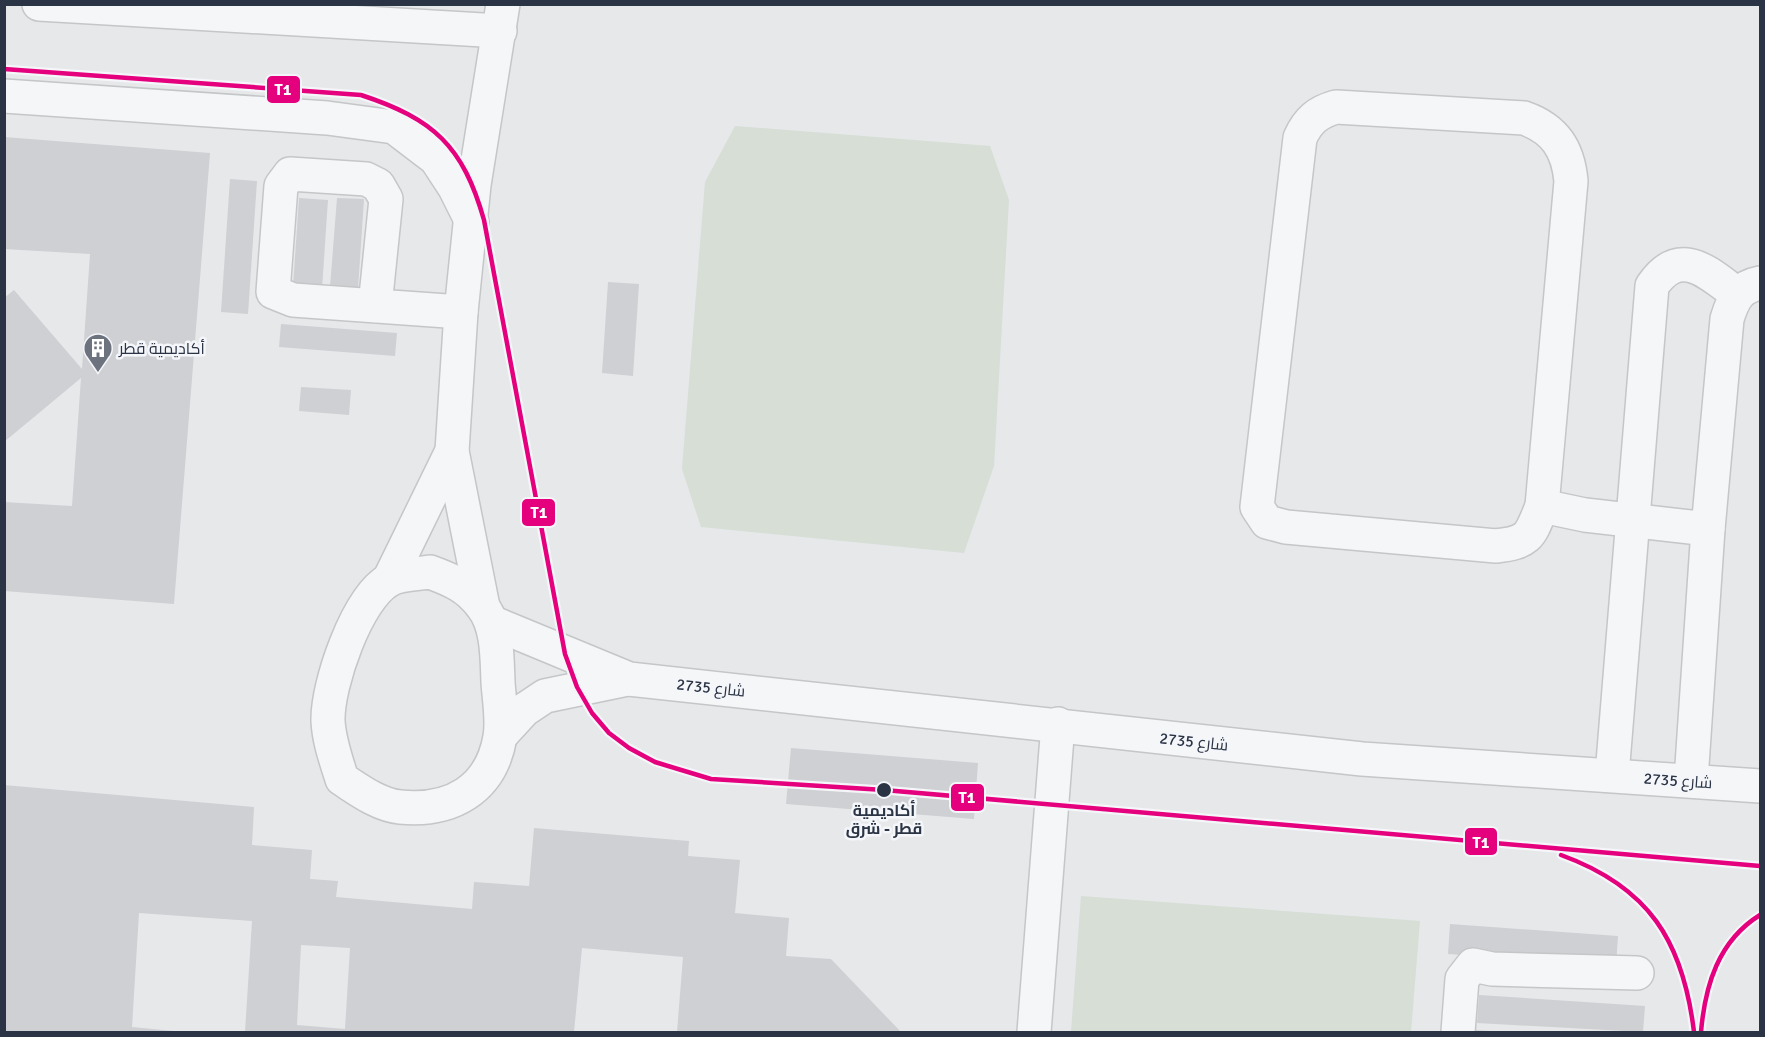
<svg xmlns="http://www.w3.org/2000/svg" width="1765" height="1037" font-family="Signika,Cairo,sans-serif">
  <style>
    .green { fill: #d6ded6 }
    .building { fill: #ced0d3; fill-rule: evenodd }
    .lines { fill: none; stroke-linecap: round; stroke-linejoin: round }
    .minor-casing { stroke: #c4c6c8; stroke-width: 36 }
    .minor { stroke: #f5f6f7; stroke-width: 33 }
    .tram { stroke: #cecfd2; stroke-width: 1.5 }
    .tram-1-casing { stroke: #f4f6f9; stroke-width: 9 }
    .tram-1 { stroke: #e5007d; stroke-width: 4.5 }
    .stop-dot { fill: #2b3445; stroke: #f4f6f9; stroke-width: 2 }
    .labels { text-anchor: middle; stroke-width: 5; stroke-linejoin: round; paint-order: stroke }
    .poi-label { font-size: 16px; fill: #2b3445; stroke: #f4f6f9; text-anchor: start }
    .street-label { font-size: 16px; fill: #2b3445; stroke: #f4f6f9 }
    .stop-label { font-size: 16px; font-weight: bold; fill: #2b3445; stroke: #f4f6f9 }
    .line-badge { stroke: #f4f6f9; stroke-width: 2 }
    .badge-label { font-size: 16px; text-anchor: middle; font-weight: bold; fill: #fff }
  </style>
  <rect width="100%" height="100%" fill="#e6e8ea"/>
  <!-- green -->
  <g class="green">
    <path d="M735 126 990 146 1009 200 994 466 964 553 701 527 682 469 705 182Z"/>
    <path d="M1081 896 1420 921 1411 1032H1071Z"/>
  </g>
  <!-- building -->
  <g class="building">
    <path d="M4 137 210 153 174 604 4 591V502L72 506 81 378 4 442V298L14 290 82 369 90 254 4 249Z"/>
    <path d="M230 179 257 181 248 314 221 312Z"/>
    <path d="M299 198 328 200 322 289 293 287Z"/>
    <path d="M337 198 364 199 358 289 330 287Z"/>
    <path d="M608 282 639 284 633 376 602 373Z"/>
    <path d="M281 324 397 333 395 356 279 347Z"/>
    <path d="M301 387 351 390 349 415 299 411Z"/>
    <path d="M791 748 978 763 974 819 786 804Z"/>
    <path d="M4 785 254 807 252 845 312 850 310 879 338 881 336 897 472 909 474 882 529 886 534 828 689 841 688 856 740 860 735 913 789 918 786 956 831 959 901 1032H677L683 957 582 948 574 1032H245L252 921 139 913 132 1027 184 1032H4ZM301 945 350 948 345 1029 297 1025Z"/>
    <path d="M1450 924 1618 936 1616 966 1448 954Z"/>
    <path d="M1479 995 1645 1006 1643 1032 1477 1023Z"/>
    <path d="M1475 1030 1490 1031V1032H1475Z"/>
  </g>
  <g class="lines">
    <!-- minor casing -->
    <g class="minor-casing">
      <g id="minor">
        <path d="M39 4 500 31"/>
        <path d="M4 96 327 118 394 127 436 159 455 188 472 222"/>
        <path d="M1336 107 1524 118C1555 129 1568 149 1571 181L1542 506C1530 536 1530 542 1496 546L1286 527 1267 522 1257 507 1300 138C1308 120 1318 112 1336 107Z"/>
        <path d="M375 306 386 199 378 185 366 179 290 174 281 186 273 292 293 300 461 312"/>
        <path d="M1542 506 1585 515 1708 529"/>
        <path d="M430 572C452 580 468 587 482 606 498 626 497 658 498 682 499 699 503 720 500 737 491 790 451 812 400 807 379 805 359 790 342 779 336 760 329 741 328 721 327 685 357 598 389 580 399 574 418 574 430 572Z"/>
        <path d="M389 580 452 451"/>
        <path d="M483 607 452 451 461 312 474 185 503 4"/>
        <path d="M491 622 629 679 1362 759 1760 786"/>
        <path d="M501 735 524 710 545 696 627 679"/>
        <path d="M1612 775 1652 286C1680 245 1707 272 1737 294"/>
        <path d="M1691 780 1708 529 1727 319C1733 299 1739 287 1760 283"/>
        <path d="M1034 1032 1058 724"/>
        <path d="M1458 1032 1462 979 1473 965 1492 969 1637 973"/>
      </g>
    </g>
    <!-- minor -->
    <use href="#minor" class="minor"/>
    <!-- tram -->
    <path class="tram" d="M1508 843 1760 866"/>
    <!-- tram-1 casing -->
    <g class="tram-1-casing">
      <g id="tram-1">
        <path d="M4 69 361 95C434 119 463 146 484 220L565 654 577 687 592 713 609 733 629 748 655 762 711 779 884 790 1760 866"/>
        <path d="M1561 855C1649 887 1683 941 1694 1032"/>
        <path d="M1701 1032C1705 986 1718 941 1760 915"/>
      </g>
    </g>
    <!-- tram-1 -->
    <use href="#tram-1" class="tram-1"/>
  </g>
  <!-- icons -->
  <defs>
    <g id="building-pin" transform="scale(1.5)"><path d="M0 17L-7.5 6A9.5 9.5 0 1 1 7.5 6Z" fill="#6c737f" stroke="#f4f6f9"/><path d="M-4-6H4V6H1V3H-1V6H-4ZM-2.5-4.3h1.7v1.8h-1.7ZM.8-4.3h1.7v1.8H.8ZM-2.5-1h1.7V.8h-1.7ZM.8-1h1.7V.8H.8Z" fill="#fff"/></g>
  </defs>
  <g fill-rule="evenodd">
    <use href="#building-pin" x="98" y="348"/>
  </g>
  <!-- markers -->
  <circle class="stop-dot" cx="884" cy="790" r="8"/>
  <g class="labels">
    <!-- poi labels -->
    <g class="poi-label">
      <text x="119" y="354">أكاديمية قطر</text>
    </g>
    <!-- street labels -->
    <g class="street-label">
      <text transform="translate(711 687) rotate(6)" y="6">شارع 2735</text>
      <text transform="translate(1194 741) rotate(6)" y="6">شارع 2735</text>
      <text transform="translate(1678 780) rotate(4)" y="6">شارع 2735</text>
    </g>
    <!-- stop labels -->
    <g class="stop-label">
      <text x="884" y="816">أكاديمية<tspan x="884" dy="18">قطر - شرق</tspan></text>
    </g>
  </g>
  <g class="line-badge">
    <rect x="266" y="75" width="35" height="29" rx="6" fill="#e5007d"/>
    <rect x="521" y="498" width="35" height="29" rx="6" fill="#e5007d"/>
    <rect x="950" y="783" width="35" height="29" rx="6" fill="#e5007d"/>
    <rect x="1464" y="827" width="34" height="29" rx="6" fill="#e5007d"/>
  </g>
  <g class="badge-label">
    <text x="283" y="95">T1</text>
    <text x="539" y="518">T1</text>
    <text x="967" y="803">T1</text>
    <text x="1481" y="848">T1</text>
  </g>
  <!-- border -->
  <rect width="1765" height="1037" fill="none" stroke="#2b3445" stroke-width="12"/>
</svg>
